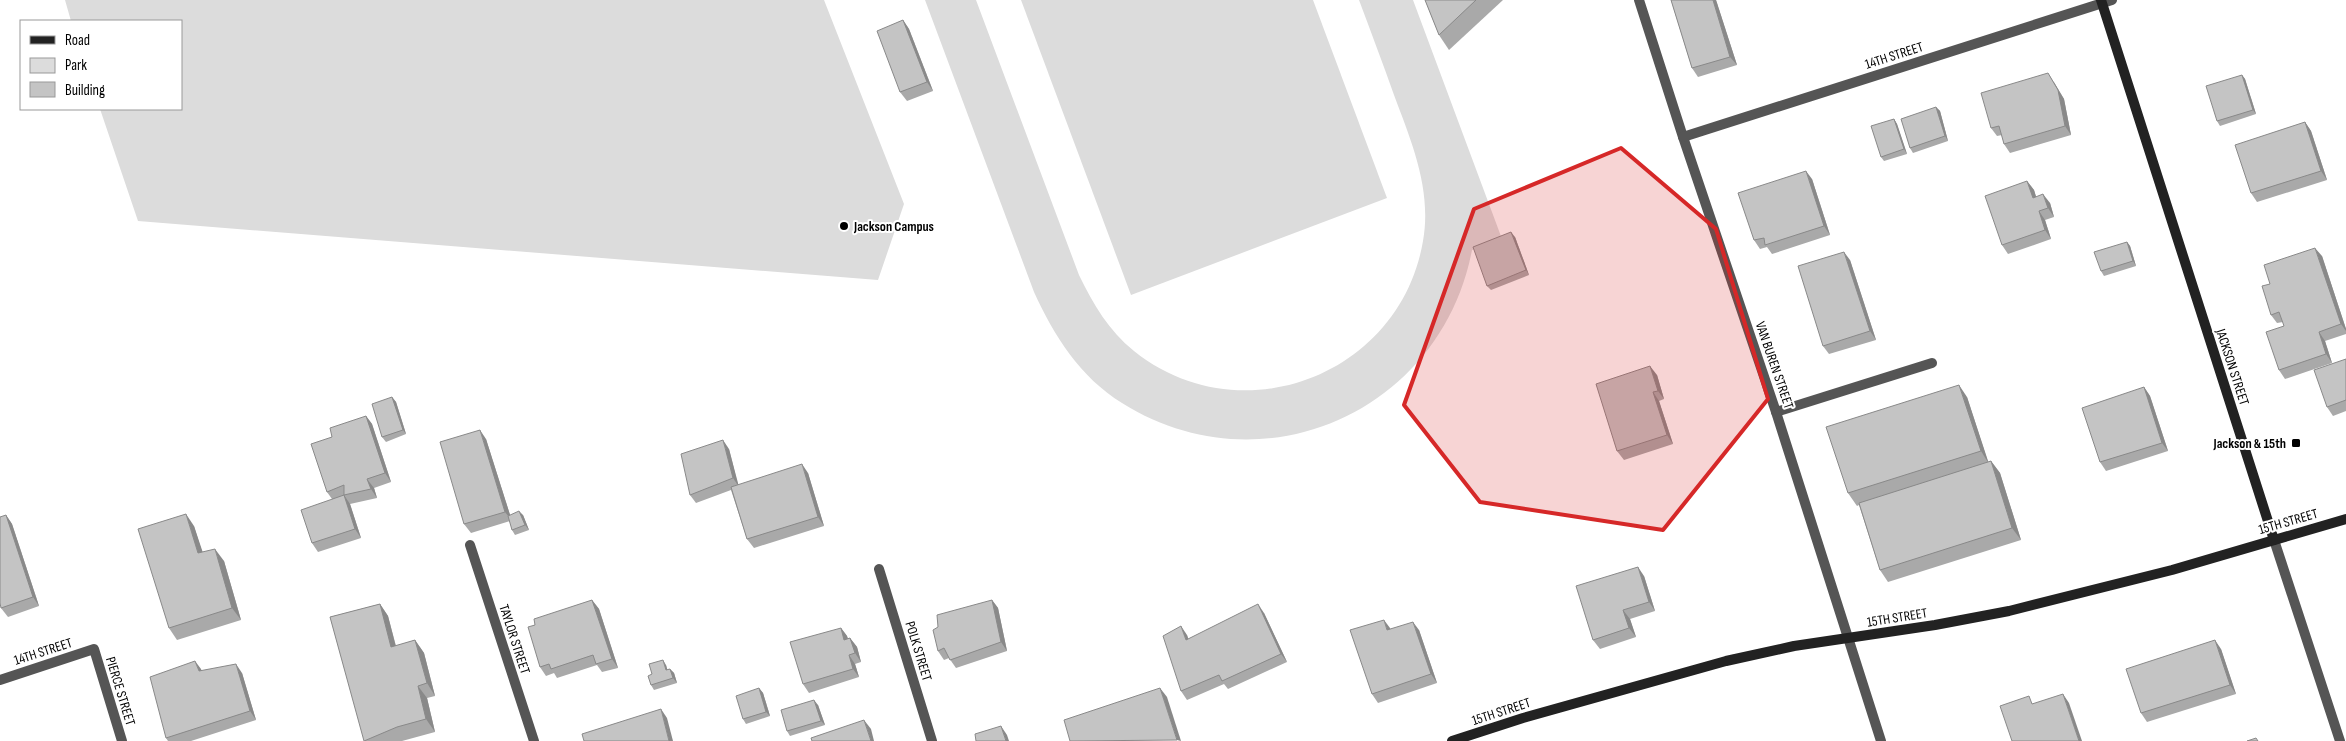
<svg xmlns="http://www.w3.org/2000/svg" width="2346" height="741" font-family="'Sofia Sans Condensed',sans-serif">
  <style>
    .green { fill: #dcdcdc }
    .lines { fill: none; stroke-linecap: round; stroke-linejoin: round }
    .lane { stroke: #555; stroke-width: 10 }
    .street { stroke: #555; stroke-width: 10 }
    .secondary { stroke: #222; stroke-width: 10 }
    .wall { fill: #a9a9a9 }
    .shaded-wall { fill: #898989 }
    .building { fill: #c4c4c4; stroke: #898989 }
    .marked { fill: #d62828; fill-opacity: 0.2; stroke: #d62828; stroke-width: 4; stroke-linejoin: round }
    .poi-dot { fill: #000; stroke: #fff; stroke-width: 2 }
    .labels { text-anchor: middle; stroke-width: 4; stroke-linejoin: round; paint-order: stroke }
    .street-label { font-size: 14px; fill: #000; stroke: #fff }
    .poi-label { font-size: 14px; font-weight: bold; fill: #000; stroke: #fff; text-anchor: start }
  </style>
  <rect width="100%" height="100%" fill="#fff"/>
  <!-- green -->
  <g class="green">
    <path d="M65 0H824L904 204 878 280 138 221 100 109H181V21H71Z"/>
    <path d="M925 0H976L1079 275C1093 304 1109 331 1134 351 1240 436 1400 376 1423 241 1432 190 1412 143 1394 95 1383 64 1371 32 1359 0H1413L1502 239 1472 250C1441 412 1262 491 1122 403 1080 377 1054 336 1034 292Z"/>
    <path d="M1021 0H1313L1387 198 1131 295Z"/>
  </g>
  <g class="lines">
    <!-- lane -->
    <path class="lane" d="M1776 412 1932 363"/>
    <!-- street -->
    <g class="street">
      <path d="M1639 0 1683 137 1776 412 1881 741"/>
      <path d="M1683 137 2112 0"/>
      <path d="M2274 540 2340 741"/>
      <path d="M470 545 534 741"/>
      <path d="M879 569 932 741"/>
      <path d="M0 680 94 649 122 741"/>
    </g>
    <!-- secondary -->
    <g class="secondary">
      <path d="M2101 0 2274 540"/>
      <path d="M1452 741 1523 718 1726 661 1794 646 1935 625 2009 611 2172 570 2346 519"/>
    </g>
  </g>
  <!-- wall -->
  <g class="wall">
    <path d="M1425 0H1503L1449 50 1439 35Z"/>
    <path d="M1671 0H1716L1737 65 1698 77 1692 68Z"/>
    <path d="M903 20 909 29 933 91 907 101 900 92Z"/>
    <path d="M2242 75 2245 79 2256 114 2220 126 2217 121Z"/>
    <path d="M2054 82 2064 99 2071 135 2010 153 2004 144 2002 135 1997 136 1991 128Z"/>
    <path d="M1936 107 1940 111 1948 141 1913 153 1910 148Z"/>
    <path d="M1894 119 1897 124 1907 154 1884 161 1881 157Z"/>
    <path d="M2305 122 2311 131 2327 180 2257 202 2251 193Z"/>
    <path d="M1812 179 1830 235 1772 254 1767 247 1760 249 1754 240Z"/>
    <path d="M2027 181 2034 190 2036 197 2050 203 2054 217 2045 220 2051 239 2008 254 2002 245Z"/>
    <path d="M1515 237 1529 275 1491 290 1487 286Z"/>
    <path d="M2127 242 2130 246 2136 266 2104 276 2101 271Z"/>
    <path d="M2322 256 2346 329V334L2325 341 2332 363 2285 379 2279 370 2284 326 2283 322 2277 323 2271 315 2270 284Z"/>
    <path d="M1850 260 1876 340 1829 354 1823 346Z"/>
    <path d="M2346 359V411L2333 416 2327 407Z"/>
    <path d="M1657 375 1664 399 1659 401 1673 444 1624 460 1617 451Z"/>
    <path d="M2144 387 2150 396 2168 451 2106 471 2100 462Z"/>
    <path d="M392 397 396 402 406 434 386 442 382 437Z"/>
    <path d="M1967 397 1988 462 1991 461 2000 473 2021 540 1888 582 1880 570 1859 505 1857 506 1848 493Z"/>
    <path d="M366 416 372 424 391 482 374 488 377 498 350 504 361 538 318 552 312 543 332 499 327 492 332 437Z"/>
    <path d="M486 439 510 515H523L529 530 515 535 512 530 510 521 471 533 464 524Z"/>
    <path d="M729 449 738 485 808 473 824 526 754 548 747 539 731 490 696 503 690 495Z"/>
    <path d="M6 515 12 524 39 606 8 617 1 608Z"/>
    <path d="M194 526 202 552 224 561 241 620 177 640 169 628Z"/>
    <path d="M1644 576 1655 611 1630 619 1636 637 1600 649 1593 640Z"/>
    <path d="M592 600 599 609 618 668 602 672 597 665 557 678 554 673 546 676 540 667 535 625Z"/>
    <path d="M992 600 998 608 1007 651 956 668 949 658 944 660 938 651V627Z"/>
    <path d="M380 604 388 616 396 646 415 640 424 653 435 696 427 698 435 732 402 741H365L330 617Z"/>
    <path d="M1264 613 1287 662 1228 689 1224 684 1187 700 1181 691 1187 635 1188 639Z"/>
    <path d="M841 628 847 636 848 639 850 638 857 647 861 662 855 664 859 677 809 693 803 684Z"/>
    <path d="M1390 628V629L1419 630 1437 683 1378 703 1372 694Z"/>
    <path d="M2221 649 2236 694 2147 722 2141 713Z"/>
    <path d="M666 665 667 670 670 669 674 673 677 683 654 690 651 685 652 674Z"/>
    <path d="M201 669V671L242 673 256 720 191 741H168L166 738Z"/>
    <path d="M759 688 763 693 770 716 746 724 743 719Z"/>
    <path d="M818 705 825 725 790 736 787 731Z"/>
  </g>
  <!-- shaded-wall -->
  <g class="shaded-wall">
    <path d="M1713 0H1716L1737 65 1730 57Z"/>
    <path d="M903 20 909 29 933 91 927 82Z"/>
    <path d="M2048 73 2064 99 2071 135 2065 126Z"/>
    <path d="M2242 75 2245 79 2256 114 2253 110Z"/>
    <path d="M1936 107 1940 111 1948 141 1945 136Z"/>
    <path d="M1894 119 1897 124 1907 154 1904 149Z"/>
    <path d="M2305 122 2311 131 2327 180 2321 171Z"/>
    <path d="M1806 171 1812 179 1830 235 1824 226Z"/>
    <path d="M2027 181 2034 190 2039 206 2033 198Z"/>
    <path d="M2043 194 2050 203 2054 217 2048 208Z"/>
    <path d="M2039 211 2045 220 2051 239 2045 230Z"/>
    <path d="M1511 232 1515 237 1529 275 1526 270Z"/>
    <path d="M2127 242 2130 246 2136 266 2133 261Z"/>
    <path d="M2315 248 2322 256 2346 329V331L2341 324Z"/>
    <path d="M1844 252 1850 260 1876 340 1870 331Z"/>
    <path d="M2319 332 2325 341 2332 363 2326 354Z"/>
    <path d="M1650 366 1657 375 1664 399 1658 391Z"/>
    <path d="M1959 385 1967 397 1989 464 1981 451Z"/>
    <path d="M2144 387 2150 396 2168 451 2162 443Z"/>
    <path d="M1653 392 1659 401 1673 444 1667 435Z"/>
    <path d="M392 397 396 402 406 434 403 430Z"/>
    <path d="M366 416 372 424 391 482 385 473Z"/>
    <path d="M480 430 486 439 512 521 505 512Z"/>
    <path d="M723 440 729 449 739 487 733 478Z"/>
    <path d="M1991 461 2000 473 2021 540 2012 528Z"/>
    <path d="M802 464 808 473 824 526 818 517Z"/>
    <path d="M367 479 374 488 377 498 371 489Z"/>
    <path d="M344 495 350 504 361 538 355 529Z"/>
    <path d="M519 511 523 515 529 530 525 525Z"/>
    <path d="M186 514 194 526 207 565 198 553Z"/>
    <path d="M6 515 12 524 39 606 33 597Z"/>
    <path d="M215 549 224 561 241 620 232 608Z"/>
    <path d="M1638 567 1644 576 1655 611 1649 602Z"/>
    <path d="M592 600 599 609 618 668 612 659Z"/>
    <path d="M992 600 998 608 1007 651 1001 642Z"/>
    <path d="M380 604 388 616 399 659 391 647Z"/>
    <path d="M1258 604 1264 613 1287 662 1281 654Z"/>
    <path d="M1623 610 1630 619 1636 637 1629 628Z"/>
    <path d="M1384 620 1390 628 1393 639 1387 630Z"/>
    <path d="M1413 622 1419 630 1437 683 1431 674Z"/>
    <path d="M1181 626 1187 635 1192 649 1186 640Z"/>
    <path d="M841 628 847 636 851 649 844 640Z"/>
    <path d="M850 638 857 647 861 662 855 653Z"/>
    <path d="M415 640 424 653 435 696 427 683Z"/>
    <path d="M2215 640 2221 649 2236 694 2230 685Z"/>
    <path d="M849 655 855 664 859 677 853 669Z"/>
    <path d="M663 660 666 665 669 675 666 670Z"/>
    <path d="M195 661 201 669 205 680 199 671Z"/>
    <path d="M236 664 242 673 256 720 250 711Z"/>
    <path d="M670 669 674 673 677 683 673 678Z"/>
    <path d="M418 686 427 698 435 732 426 719Z"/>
    <path d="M759 688 763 693 770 716 766 712Z"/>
    <path d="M1160 688 1167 697 1181 741 1177 740Z"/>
    <path d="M2063 694 2069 703 2082 741H2079Z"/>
    <path d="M814 700 818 705 825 725 821 721Z"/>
    <path d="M661 709 667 718 673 741H669Z"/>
    <path d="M864 720 871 729 874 741H871Z"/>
    <path d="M1001 726 1007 735 1009 741H1006Z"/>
  </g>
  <!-- building -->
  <g class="building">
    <path d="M1425 0H1476L1439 35Z"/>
    <path d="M1671 0H1713L1730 57 1692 68Z"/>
    <path d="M903 20 927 82 900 92 877 31Z"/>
    <path d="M2048 73 2058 90 2065 126 2004 144 1999 126 1991 128 1981 93Z"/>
    <path d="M2242 75 2253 110 2217 121 2206 86Z"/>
    <path d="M1936 107 1945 136 1910 148 1901 119Z"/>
    <path d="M1894 119 1904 149 1881 157 1871 126Z"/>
    <path d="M2305 122 2321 171 2251 193 2235 145Z"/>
    <path d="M1806 171 1824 226 1765 245 1764 238 1754 240 1738 193Z"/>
    <path d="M2027 181 2033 198 2043 194 2048 208 2039 211 2045 230 2002 245 1985 196Z"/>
    <path d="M1511 232 1526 270 1487 286 1473 247Z"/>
    <path d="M2127 242 2133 261 2101 271 2094 252Z"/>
    <path d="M2315 248 2341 324 2319 332 2326 354 2279 370 2266 332 2284 326 2279 312 2271 315 2262 286 2270 284 2264 265Z"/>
    <path d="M1844 252 1870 331 1823 346 1798 266Z"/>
    <path d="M2346 359V400L2327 407 2314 370Z"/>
    <path d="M1650 366 1658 391 1653 392 1667 435 1617 451 1596 384Z"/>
    <path d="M1959 385 1981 451 1848 493 1826 427Z"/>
    <path d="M2144 387 2162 443 2100 462 2082 408Z"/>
    <path d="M392 397 403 430 382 437 372 404Z"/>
    <path d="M366 416 385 473 367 479 371 489 344 495 355 529 312 543 301 510 344 495V485L327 492 311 444 332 437 330 428Z"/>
    <path d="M480 430 505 512 464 524 440 442Z"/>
    <path d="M723 440 733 478 690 495 681 454Z"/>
    <path d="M1991 461 2012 528 1880 570 1859 503Z"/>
    <path d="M802 464 818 517 747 539 731 487Z"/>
    <path d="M519 511 525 525 512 530 508 516Z"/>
    <path d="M186 514 198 553 215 549 232 608 169 628 138 529Z"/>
    <path d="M6 515 33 597 1 608 0 603V517Z"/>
    <path d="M1638 567 1649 602 1623 610 1629 628 1593 640 1576 586Z"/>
    <path d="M592 600 612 659 596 664 593 655 551 669 549 664 540 667 528 627 535 625 534 619Z"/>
    <path d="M992 600 1001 642 950 660 944 648 938 651 933 630 938 627 937 615Z"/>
    <path d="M380 604 391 647 415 640 427 683 418 686 426 719 397 727 364 741 330 617Z"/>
    <path d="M1258 604 1281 654 1222 681 1219 675 1181 691 1163 636 1181 626 1186 640Z"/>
    <path d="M1384 620 1387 630 1413 622 1431 674 1372 694 1350 630Z"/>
    <path d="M841 628 844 640 850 638 855 653 849 655 853 669 803 684 790 642Z"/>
    <path d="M2215 640 2230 685 2141 713 2126 669Z"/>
    <path d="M663 660 666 670 670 669 673 678 651 685 648 676 652 674 649 664Z"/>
    <path d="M195 661 199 671 236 664 250 711 166 738 150 677Z"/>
    <path d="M759 688 766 712 743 719 736 696Z"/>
    <path d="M1160 688 1177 740 1070 741 1064 720Z"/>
    <path d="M2063 694 2079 741H2012L2000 706 2029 696 2032 704Z"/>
    <path d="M814 700 821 721 787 731 781 710Z"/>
    <path d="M661 709 669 741H584L582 734Z"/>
    <path d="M864 720 871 741H812L811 738Z"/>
    <path d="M1001 726 1006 741H976L975 734Z"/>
    <path d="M2256 738 2258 741H2247Z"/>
  </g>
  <!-- marked area -->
  <path class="marked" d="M1621 148 1716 229 1768 399 1663 530 1480 502 1404 405 1474 209Z"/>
  <!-- markers -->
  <g class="poi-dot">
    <circle cx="844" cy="226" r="5"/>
    <rect x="2291" y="438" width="10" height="10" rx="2.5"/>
  </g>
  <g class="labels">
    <!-- street labels -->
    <g class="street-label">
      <text transform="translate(1894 55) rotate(-18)" y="5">14TH STREET</text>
      <text transform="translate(1775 365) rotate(71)" y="5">VAN BUREN STREET</text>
      <text transform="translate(2233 367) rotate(72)" y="5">JACKSON STREET</text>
      <text transform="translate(2288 521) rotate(-16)" y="5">15TH STREET</text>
      <text transform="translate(1897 617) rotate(-9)" y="5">15TH STREET</text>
      <text transform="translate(515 639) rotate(72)" y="5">TAYLOR STREET</text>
      <text transform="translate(43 651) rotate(-18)" y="5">14TH STREET</text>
      <text transform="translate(919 651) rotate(73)" y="5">POLK STREET</text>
      <text transform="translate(121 691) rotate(73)" y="5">PIERCE STREET</text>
      <text transform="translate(1501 711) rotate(-18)" y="5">15TH STREET</text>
    </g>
    <!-- poi labels -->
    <g class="poi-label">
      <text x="854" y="231">Jackson Campus</text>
      <text x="2286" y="448" text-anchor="end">Jackson &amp; 15th</text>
    </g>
  </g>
  <!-- legend -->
  <rect x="20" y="20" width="162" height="90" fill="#ffffff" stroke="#999999"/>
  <rect x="30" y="36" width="25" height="8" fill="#222222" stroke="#999999"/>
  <text x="65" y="45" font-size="15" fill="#000000">Road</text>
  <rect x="30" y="58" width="25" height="15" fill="#dcdcdc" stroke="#999999"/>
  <text x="65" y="70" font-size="15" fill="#000000">Park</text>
  <rect x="30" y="82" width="25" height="15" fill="#c4c4c4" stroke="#999999"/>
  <text x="65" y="95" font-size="15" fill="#000000">Building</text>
</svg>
